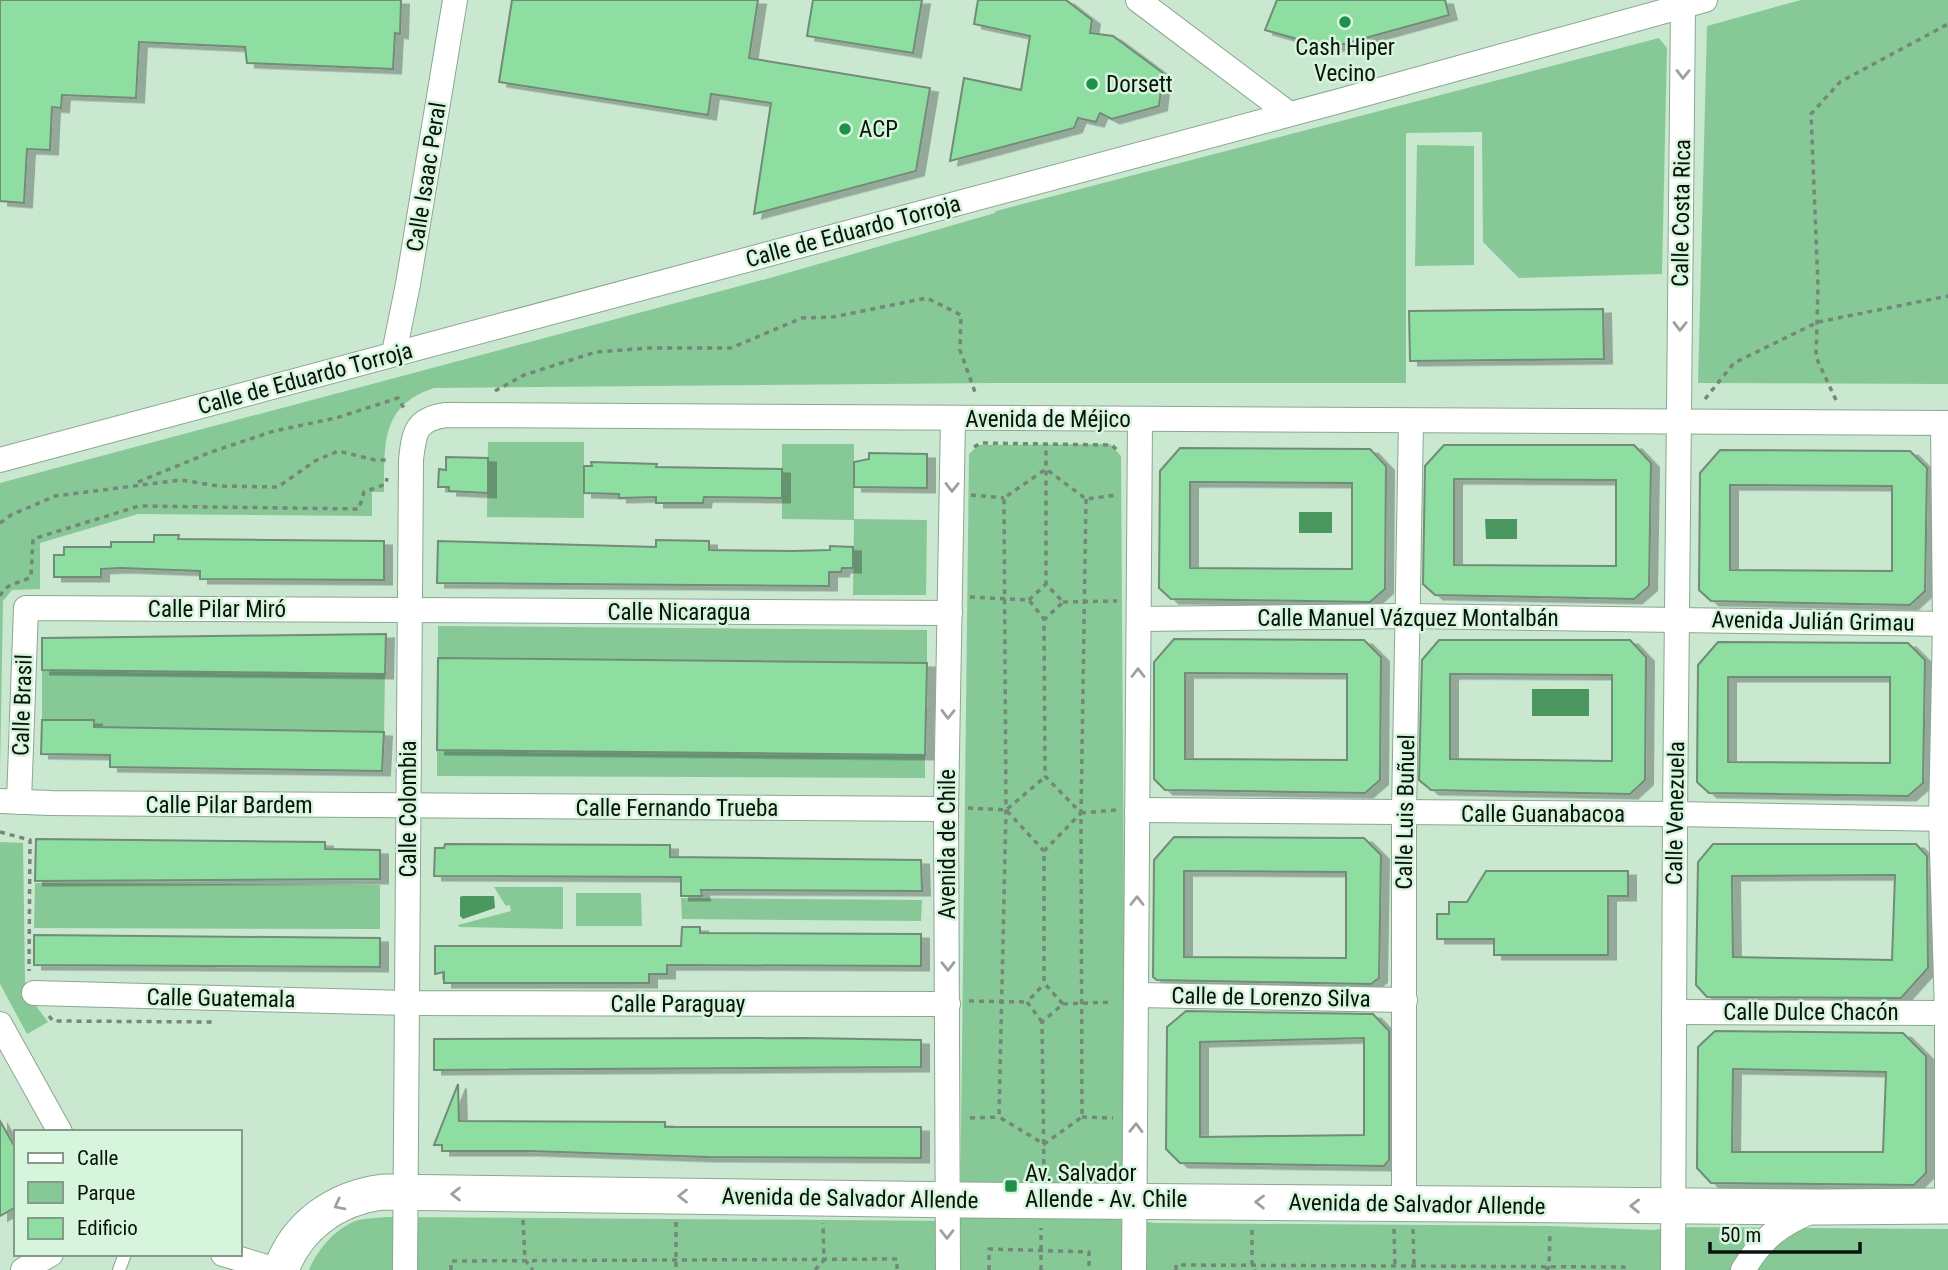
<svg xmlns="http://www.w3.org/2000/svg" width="1948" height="1270" font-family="'Roboto Condensed',sans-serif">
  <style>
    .green { fill: #87c897 }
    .water { fill: #4a9860 }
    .building { fill: #8edda1; stroke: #718c77; stroke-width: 2; fill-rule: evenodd; filter: url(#shadow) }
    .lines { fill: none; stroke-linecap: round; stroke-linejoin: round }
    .lane-casing { stroke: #8ba790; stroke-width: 14 }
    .street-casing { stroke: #8ba790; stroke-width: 26 }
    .secondary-casing { stroke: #8ba790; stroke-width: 37 }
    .path { stroke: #748878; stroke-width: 3.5; stroke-dasharray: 5 5; stroke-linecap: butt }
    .lane { stroke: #fff; stroke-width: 12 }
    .street { stroke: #fff; stroke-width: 24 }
    .secondary { stroke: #fff; stroke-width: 35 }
    .oneway { stroke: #9da19d }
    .poi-dot { fill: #1d904a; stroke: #d7f5dd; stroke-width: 2.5 }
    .labels { text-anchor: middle; stroke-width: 5; stroke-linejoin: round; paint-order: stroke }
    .poi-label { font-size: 23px; fill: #09130b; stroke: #d7f5dd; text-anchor: start }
    .street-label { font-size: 23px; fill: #09130b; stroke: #d7f5dd }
  </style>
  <defs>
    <filter id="shadow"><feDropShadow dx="8" dy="4.5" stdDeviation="0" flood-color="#0004"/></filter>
  </defs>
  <rect width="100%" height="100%" fill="#cae7d0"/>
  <!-- green -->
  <g class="green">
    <path d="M1801 0H1948V384L1698 383 1707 26Z"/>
    <path d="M1659 38 1667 48 1662 274 1519 278 1483 242 1482 132 1406 133V383H994L434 388C380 406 385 444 384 492H372V516L138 514 40 543V589L12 590 3 601 0 773V483L770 278 995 213 996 211Z"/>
    <path d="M1417 145 1474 146V265L1415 266Z"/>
    <path d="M488 442H584V518L487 517Z"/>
    <path d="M782 444H854V519L927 520 926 595H853L854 520 782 519Z"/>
    <path d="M1110 444 1121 456 1126 1219 1155 1223 1550 1226 1654 1230 1673 1227 1948 1229V1270H309C317 1250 337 1226 359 1220 368 1218 378 1218 387 1217L960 1221 969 454 979 445Z"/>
    <path d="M438 626 927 630V663L438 658Z"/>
    <path d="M42 670 385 674 384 732 111 728 94 727V720H42Z"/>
    <path d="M437 750 925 755V778L437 776Z"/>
    <path d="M0 842 23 843 25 981 33 1002 48 1022 27 1034 0 984Z"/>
    <path d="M35 883 380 885V929L34 928Z"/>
    <path d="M494 887H563V929L459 927 458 925 511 911 510 905 506 906Z"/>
    <path d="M576 893H641L642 926H576Z"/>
    <path d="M681 898 922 900 921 921 682 919Z"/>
  </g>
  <!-- water -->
  <g class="water">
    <rect x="1299" y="512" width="33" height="21"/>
    <path d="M1485 519H1517V539H1486Z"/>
    <rect x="1532" y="689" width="57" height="27"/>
    <path d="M462 896H494L495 908 463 919 460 916V897Z"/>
  </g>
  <!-- building -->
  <g class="building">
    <path d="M0 0H401L400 34 395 33 393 69 247 63 245 47 139 42 136 98 62 95 61 108 52 107 50 150 27 149 24 203 0 201Z"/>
    <path d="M512 0H758L749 58 930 88 916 171 754 214 771 103 711 94 708 115 499 82Z"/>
    <path d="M813 0H922L913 53 807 36Z"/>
    <path d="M978 0H1066L1092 20 1090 33 1113 36 1163 73 1159 106 1112 119 1100 113 1096 122 1078 118 1074 128 950 161 964 78 1021 90 1030 36 974 24Z"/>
    <path d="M1277 0H1445L1449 15 1329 48 1265 30Z"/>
    <path d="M1603 309 1604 359 1410 361 1409 311Z"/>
    <path d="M1444 445H1634L1651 463 1649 586 1634 599 1435 595 1423 584 1425 466ZM1454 479 1616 480V566L1454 565Z"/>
    <path d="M1180 448 1370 449 1386 466 1385 589 1370 602 1171 599 1159 588 1160 471ZM1190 482 1352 483V569L1190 568Z"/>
    <path d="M1720 450 1910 451 1927 468 1925 591 1910 605 1711 601 1699 590 1700 473ZM1730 485 1892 486V571L1730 570Z"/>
    <path d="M869 453 927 454V488L854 487V462L869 459Z"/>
    <path d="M446 457 488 458V493L449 491V487H438L439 469 446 470Z"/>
    <path d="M591 462 657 464 656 467 782 469V498L704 497 703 503H656V497L619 498V494L584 493V466H592Z"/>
    <path d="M154 535H179L178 539 384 541V580L200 579V571L121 568 101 569V577H54V555H64V547H111V542H154Z"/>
    <path d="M656 540 709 541V550L793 551 830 550V546L853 547V568H842L841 572H829V586L437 583 438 541 656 547Z"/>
    <path d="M386 634 385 674 42 670V638Z"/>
    <path d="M1174 639 1364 640 1381 657 1380 780 1365 793 1165 790 1154 779V662ZM1185 673 1347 674V760L1185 759Z"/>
    <path d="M1439 640H1630L1646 657 1645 780 1630 794 1431 790 1419 780 1422 660ZM1450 674 1612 675V761L1450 759Z"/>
    <path d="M1718 642 1908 643 1925 660 1923 783 1908 796 1709 793 1697 782 1698 665ZM1728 677H1890V763L1728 762Z"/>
    <path d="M438 658 927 663 925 755 437 750Z"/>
    <path d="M42 720H94V727L384 732 382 771 110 767V755L41 754Z"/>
    <path d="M1174 837 1364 838 1381 855 1379 978 1371 984 1157 980 1153 977 1154 860ZM1184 871 1346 872V958L1184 957Z"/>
    <path d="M36 839 325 842V849L380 850V879L35 881Z"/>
    <path d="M445 844 670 845V857L921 860 922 891 701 890 702 896H681V877L434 876 435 848H444Z"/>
    <path d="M1713 844H1916L1927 856 1928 968 1901 998 1707 997 1696 985 1698 862ZM1895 875 1892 960 1733 957 1732 876Z"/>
    <path d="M1486 871H1628V896H1608V955H1494V939H1437V914H1449V902H1467Z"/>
    <path d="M682 927H700V933L921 934V966L667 965V974H649V983H444V972L435 974V946H681Z"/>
    <path d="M34 935 380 938V967L34 965Z"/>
    <path d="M1186 1011 1373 1014 1389 1031V1160L1384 1166 1180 1163 1166 1149 1167 1027ZM1364 1038V1135L1200 1137V1042Z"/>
    <path d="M1715 1031 1903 1033 1926 1056V1173L1914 1185 1711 1183 1697 1168 1698 1047ZM1733 1069 1886 1072 1883 1152H1732Z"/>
    <path d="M804 1038 921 1040V1067L434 1070V1039Z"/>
    <path d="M458 1084 459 1121 665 1122V1127H921V1158L707 1157 530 1151H442V1145H434Z"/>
    <path d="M0 1121 16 1149V1207L0 1216Z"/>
  </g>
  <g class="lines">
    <!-- lane casing -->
    <g class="lane-casing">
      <path id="lane" d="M119 1270 125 1254"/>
    </g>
    <!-- street casing -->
    <g class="street-casing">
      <g id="street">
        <path d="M1138 0 1288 113"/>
        <path d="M394 353 408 284 455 0"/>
        <path d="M1943 423 1945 624 1941 819 1947 1013V1206"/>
        <path d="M0 460 1343 100 1705 0"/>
        <path d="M1139 619 1408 616 1948 624"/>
        <path d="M0 801 50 803 946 809"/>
        <path d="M19 802 26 608 950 613"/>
        <path d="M1137 810 1675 814 1948 819"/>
        <path d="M34 993 408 1003 948 1004"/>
        <path d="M1137 995 1405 1000"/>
        <path d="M1674 1012 1948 1013"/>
        <path d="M0 1024 60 1132"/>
        <path d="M1404 1203V813L1411 421"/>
        <path d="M223 1254 277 1270"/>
        <path d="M23 1270 51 1254"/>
        <path d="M405 1270 411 460C414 432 416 419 446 415L1948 423"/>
        <path d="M948 1270 946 809 953 418"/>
        <path d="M1134 1270 1140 419"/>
        <path d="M1673 1270 1675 814 1683 6"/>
        <path d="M1743 1270C1763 1237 1780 1224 1815 1210"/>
      </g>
    </g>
    <!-- secondary casing -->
    <g class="secondary-casing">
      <path id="secondary" d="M281 1270C297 1225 336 1198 383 1192L963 1200 1822 1207 1948 1206"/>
    </g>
    <!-- path -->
    <g class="path">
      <path d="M495 391 524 375 596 352 649 348H731L802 318 833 317 927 298 961 315 960 350 976 395"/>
      <path d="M1705 399 1734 363 1818 322 1948 296"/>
      <path d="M1836 400 1816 357 1818 286 1811 114 1840 82 1948 24"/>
      <path d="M974 447 981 443 1112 445 1117 450"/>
      <path d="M138 482 211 452 274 431 336 418 398 398 405 410"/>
      <path d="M971 495 1004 498"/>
      <path d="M1086 499 1081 813 1082 1117 1044 1144 999 1117 1006 810 1004 498 1046 469 1086 499 1117 495"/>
      <path d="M0 523 11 515 55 496 181 480 218 486 278 487 315 461 338 451 375 460H389"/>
      <path d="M0 596C7 582 19 584 31 577L33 539 139 506 359 509 364 492 386 484 387 478"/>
      <path d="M970 597 1029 600 1044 619"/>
      <path d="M1029 600 1046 584"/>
      <path d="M1063 602 1117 601"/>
      <path d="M968 808 1006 810 1045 777"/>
      <path d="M1007 811 1044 851"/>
      <path d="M1081 813 1117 810"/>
      <path d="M0 832 30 840 29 971"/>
      <path d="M969 1001 1027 1002"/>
      <path d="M1063 1004 1113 1002"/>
      <path d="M49 1016 53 1021 214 1022"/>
      <path d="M1042 1022 1027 1002 1044 984"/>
      <path d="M1082 1117 1113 1118"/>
      <path d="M970 1118 999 1117"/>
      <path d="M1044 1174 1042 1022 1063 1004 1044 983V851L1081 813 1045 776 1044 620 1063 602 1046 584V443"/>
      <path d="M523 1220 525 1260 533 1270"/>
      <path d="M676 1222V1270"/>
      <path d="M1394 1229 1395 1266"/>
      <path d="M1413 1229 1414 1266"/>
      <path d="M1252 1230V1265L1255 1270"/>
      <path d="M451 1270V1261L897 1259V1270"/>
      <path d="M815 1270 824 1260 823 1223"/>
      <path d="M989 1270V1249L1089 1252V1270"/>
      <path d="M1041 1270V1228"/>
      <path d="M1176 1270V1265L1624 1267V1270"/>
      <path d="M1546 1270 1549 1267 1550 1231"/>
    </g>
    <!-- lane -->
    <use href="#lane" class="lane"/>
    <!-- street -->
    <use href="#street" class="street"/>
    <!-- secondary -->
    <use href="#secondary" class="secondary"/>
  </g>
  <!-- one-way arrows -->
  <defs><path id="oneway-chevron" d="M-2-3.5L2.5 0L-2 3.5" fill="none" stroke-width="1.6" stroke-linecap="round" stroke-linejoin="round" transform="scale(1.75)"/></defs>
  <g class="oneway">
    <use href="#oneway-chevron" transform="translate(1683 74) rotate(91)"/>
    <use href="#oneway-chevron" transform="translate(1680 326) rotate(91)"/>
    <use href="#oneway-chevron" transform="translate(952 487) rotate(91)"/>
    <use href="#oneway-chevron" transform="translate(1138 673) rotate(-90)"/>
    <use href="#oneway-chevron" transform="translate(948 714) rotate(91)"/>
    <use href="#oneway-chevron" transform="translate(1137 901) rotate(-90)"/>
    <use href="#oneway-chevron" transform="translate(948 966) rotate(89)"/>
    <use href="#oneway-chevron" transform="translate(1136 1128) rotate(-89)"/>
    <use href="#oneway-chevron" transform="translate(456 1194) rotate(-180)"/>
    <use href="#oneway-chevron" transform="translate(683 1196) rotate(-180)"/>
    <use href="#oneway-chevron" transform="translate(1260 1202) rotate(-179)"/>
    <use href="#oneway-chevron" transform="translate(339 1205) rotate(153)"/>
    <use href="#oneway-chevron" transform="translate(1635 1206) rotate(-179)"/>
    <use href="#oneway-chevron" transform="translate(947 1234) rotate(90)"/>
  </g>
  <!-- markers -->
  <g class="poi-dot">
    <circle cx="1345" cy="22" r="7"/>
    <circle cx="1092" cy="84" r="7"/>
    <circle cx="845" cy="129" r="7"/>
    <rect x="1004" y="1179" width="14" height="14" rx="3.5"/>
  </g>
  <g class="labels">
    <!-- poi labels -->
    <g class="poi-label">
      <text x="1345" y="55" text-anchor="middle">Cash Hiper<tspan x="1345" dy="26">Vecino</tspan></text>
      <text x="1106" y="92">Dorsett</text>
      <text x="859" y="137">ACP</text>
      <text x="1025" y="1181">Av. Salvador<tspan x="1025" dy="26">Allende - Av. Chile</tspan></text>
    </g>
    <!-- street labels -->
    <g class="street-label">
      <text transform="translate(426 177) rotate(-81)" y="8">Calle Isaac Peral</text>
      <text transform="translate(1681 213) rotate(-89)" y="8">Calle Costa Rica</text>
      <text transform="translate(853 231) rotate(-15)" y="8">Calle de Eduardo Torroja</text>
      <text transform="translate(305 378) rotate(-15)" y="8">Calle de Eduardo Torroja</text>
      <text x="1048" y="427">Avenida de Méjico</text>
      <text x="217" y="617">Calle Pilar Miró</text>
      <text x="679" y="620">Calle Nicaragua</text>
      <text x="1408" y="626">Calle Manuel Vázquez Montalbán</text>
      <text transform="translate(1813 621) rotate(1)" y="8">Avenida Julián Grimau</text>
      <text transform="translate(22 705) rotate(-88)" y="8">Calle Brasil</text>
      <text x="229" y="813">Calle Pilar Bardem</text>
      <text x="677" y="816">Calle Fernando Trueba</text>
      <text transform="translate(408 809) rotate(-90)" y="8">Calle Colombia</text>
      <text transform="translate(1405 812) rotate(-89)" y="8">Calle Luis Buñuel</text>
      <text transform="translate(1675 813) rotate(-89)" y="8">Calle Venezuela</text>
      <text x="1543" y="822">Calle Guanabacoa</text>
      <text transform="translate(947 844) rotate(-90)" y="8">Avenida de Chile</text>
      <text transform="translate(1271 997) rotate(1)" y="8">Calle de Lorenzo Silva</text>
      <text transform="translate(221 998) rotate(1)" y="8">Calle Guatemala</text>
      <text x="678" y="1012">Calle Paraguay</text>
      <text x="1811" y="1020">Calle Dulce Chacón</text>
      <text transform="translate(850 1198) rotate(1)" y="8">Avenida de Salvador Allende</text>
      <text transform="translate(1417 1204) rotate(1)" y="8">Avenida de Salvador Allende</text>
    </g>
  </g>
  <!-- legend -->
  <rect x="14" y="1130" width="228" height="126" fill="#d7f5dd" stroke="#859b89" stroke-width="2"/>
  <rect x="28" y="1153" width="35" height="10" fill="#ffffff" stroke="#859b89" stroke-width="2"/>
  <text x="77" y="1165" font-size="21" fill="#09130b">Calle</text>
  <rect x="28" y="1182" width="35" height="21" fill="#87c897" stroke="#859b89" stroke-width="2"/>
  <text x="77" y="1200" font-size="21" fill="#09130b">Parque</text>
  <rect x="28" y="1218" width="35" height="21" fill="#8edda1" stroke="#859b89" stroke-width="2"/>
  <text x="77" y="1235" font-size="21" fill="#09130b">Edificio</text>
  <!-- scale -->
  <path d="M1710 1242v10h150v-10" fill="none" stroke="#09130b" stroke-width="3.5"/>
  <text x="1720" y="1242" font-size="21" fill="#09130b" stroke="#d7f5dd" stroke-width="5" paint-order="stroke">50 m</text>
</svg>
